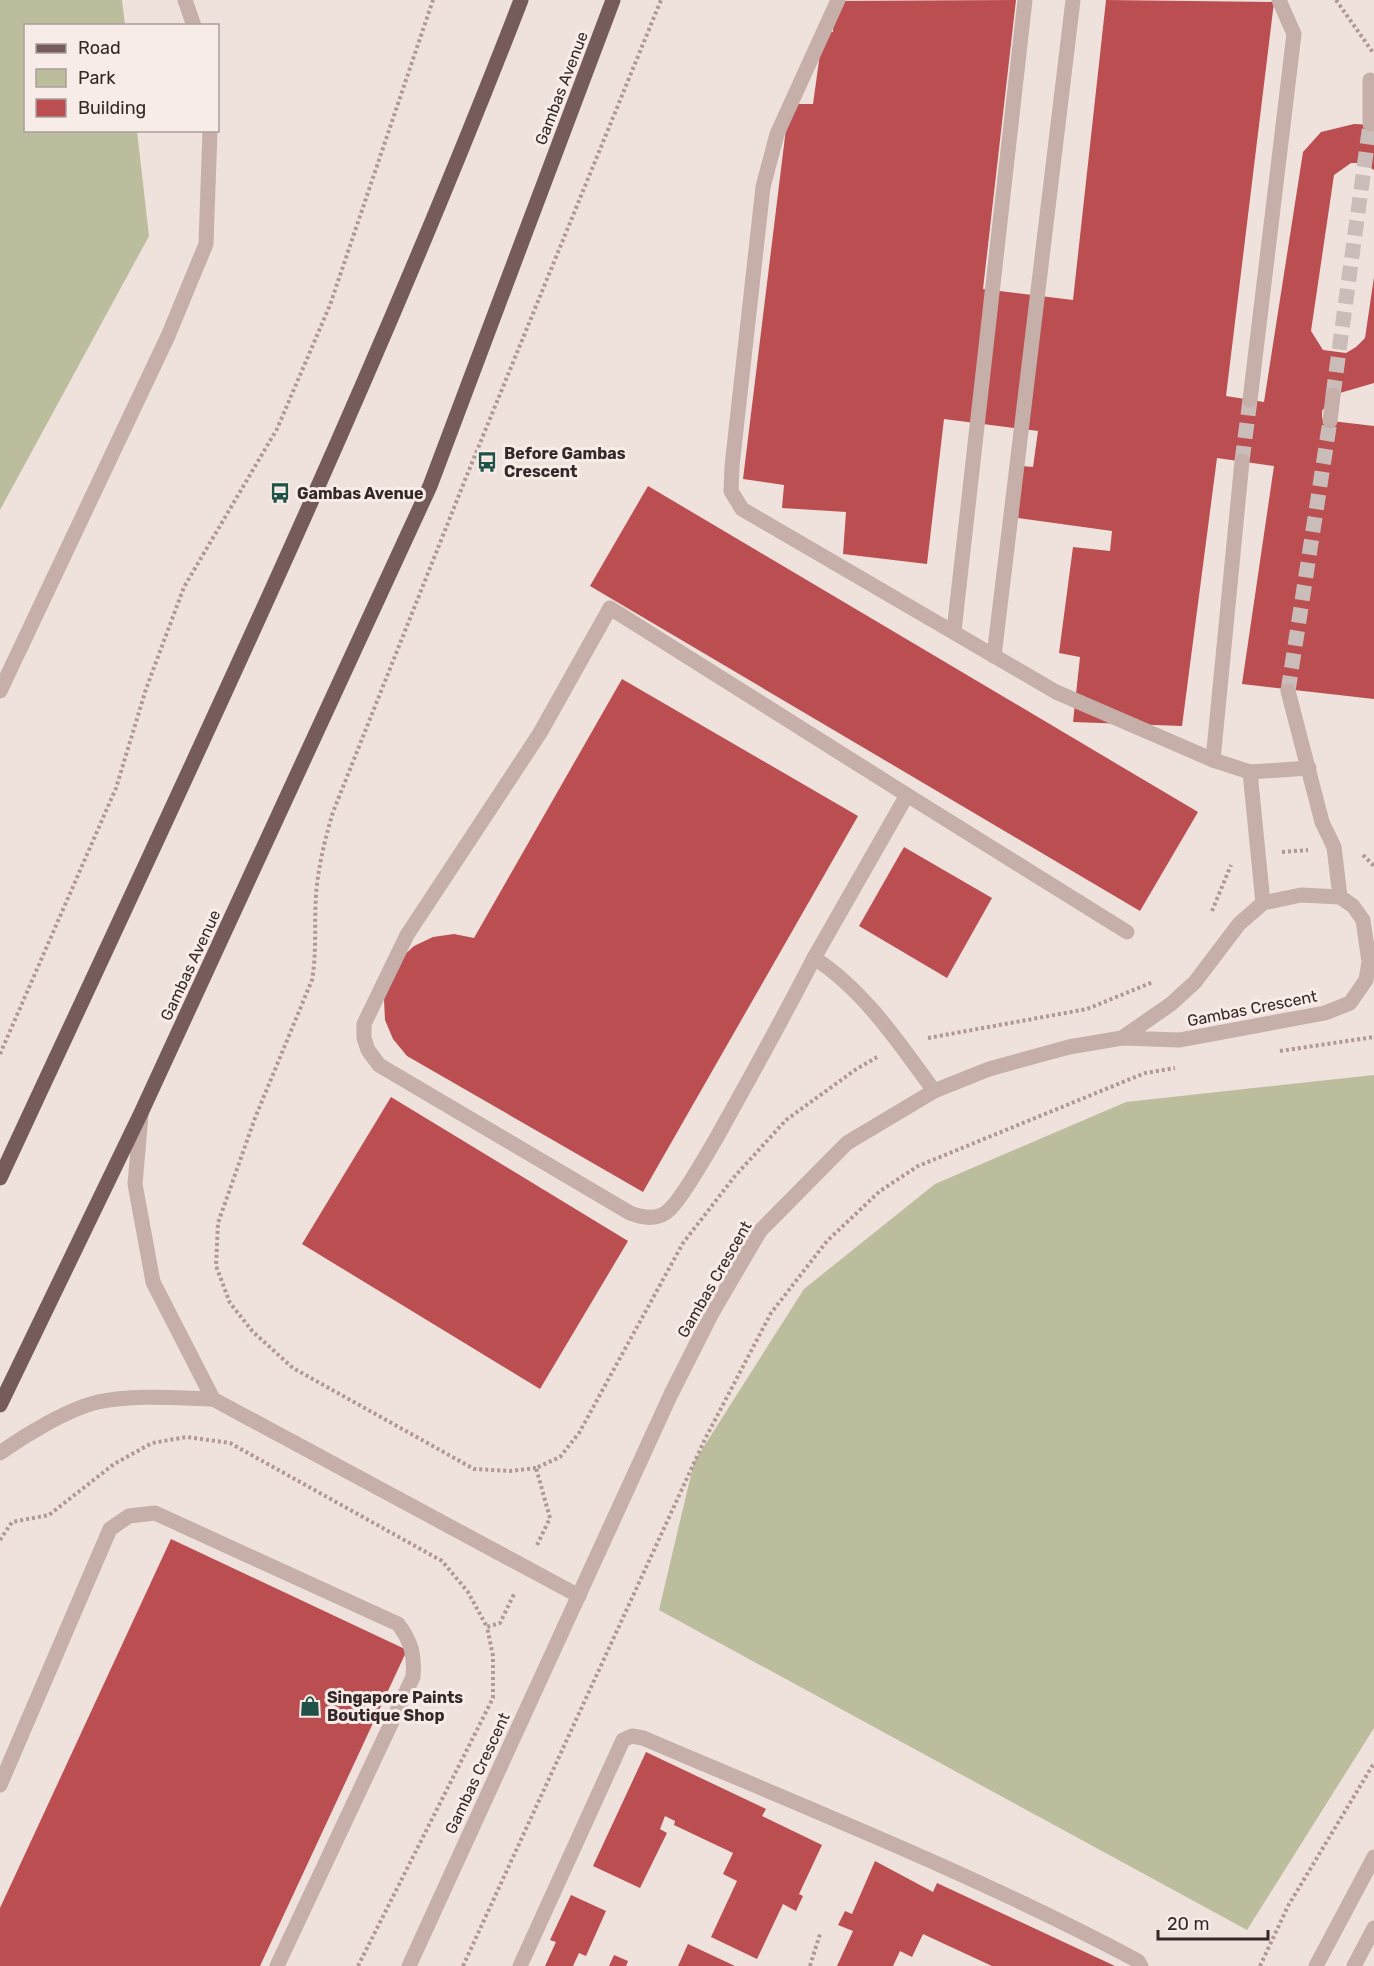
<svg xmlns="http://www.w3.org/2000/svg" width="1374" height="1966" font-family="Rubik,sans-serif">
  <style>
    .green { fill: #bbbd9d }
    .building { fill: #bb4e51 }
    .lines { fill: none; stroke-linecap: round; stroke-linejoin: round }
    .minor-tunnel { stroke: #cabcb8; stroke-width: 15; stroke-dasharray: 15 8; stroke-linecap: butt }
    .path { stroke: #b29893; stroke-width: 4; stroke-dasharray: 3 3; stroke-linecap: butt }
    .minor { stroke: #c6aea9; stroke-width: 15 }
    .major { stroke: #755c5a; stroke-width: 15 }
    .labels { text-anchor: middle; stroke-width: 6; stroke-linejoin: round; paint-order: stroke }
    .street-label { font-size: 16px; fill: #342928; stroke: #f8ece8 }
    .poi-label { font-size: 16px; font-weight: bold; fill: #342928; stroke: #f8ece8; text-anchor: start }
  </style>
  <rect width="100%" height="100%" fill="#efe1dc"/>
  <!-- green -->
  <g class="green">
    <path d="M0 0H122L125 25 26 26V130L137 131 149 236 0 510Z"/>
    <path d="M1374 1075V1728L1247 1930 659 1610 694 1462 804 1289 935 1184 1126 1102Z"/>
  </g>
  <!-- building -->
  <g class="building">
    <path d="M1016 0 983 289 1073 300 1106 0 1274 2 1226 396 1264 402 1303 152 1321 132 1354 124 1374 125V170L1363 163H1351L1334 175 1311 331 1323 350 1346 353 1356 347 1365 338 1374 277V383L1333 395 1322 411V417L1323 420 1374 426V699L1242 684 1274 466 1217 458 1182 726 1073 722 1080 657 1059 653 1073 547 1110 551 1112 531 1018 518 1022 466 1033 467 1038 431 944 419 927 564 843 554 846 512 782 508 784 485 743 479 789 104H813L823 32H833L834 1Z"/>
    <path d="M648 486 1198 812 1140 911 590 586Z"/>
    <path d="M622 679 858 816 643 1192 407 1056 393 1039 385 1020 384 999 399 960 414 946 433 937 454 934 474 938Z"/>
    <path d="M904 847 992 898 947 978 859 926Z"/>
    <path d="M391 1097 628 1241 540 1389 302 1244Z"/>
    <path d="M171 1539 407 1650 260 1966H0V1908Z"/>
    <path d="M646 1752 766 1809 762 1816 822 1845 799 1894 803 1896 796 1911 783 1904 757 1959 711 1937 737 1881 723 1874 733 1853 674 1825 675 1821 665 1816 660 1829 667 1833 640 1888 593 1866Z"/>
    <path d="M875 1861 933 1892 937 1883 1115 1966H992L923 1934 912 1957 900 1951 893 1966H837L853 1931 838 1925 845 1911 852 1914Z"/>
    <path d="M571 1895 606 1911 586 1956 579 1953 573 1966H545L556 1942 550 1940Z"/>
    <path d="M688 1944 735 1966H678Z"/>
    <path d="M614 1955 628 1961 626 1966H609Z"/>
  </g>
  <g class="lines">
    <!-- minor-tunnel -->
    <g class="minor-tunnel">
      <path d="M1333 395 1370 124"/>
      <path d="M1242 461 1250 400"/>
      <path d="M1288 691 1330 421"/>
    </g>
    <!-- path -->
    <g class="path">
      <path d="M1336 0 1374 54"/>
      <path d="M1282 852 1308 850"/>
      <path d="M1363 855 1374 866"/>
      <path d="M1212 911 1231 865"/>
      <path d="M928 1038 1087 1009 1153 982"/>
      <path d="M1280 1051 1374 1037"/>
      <path d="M0 1054 116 788 146 689 184 587 277 429 330 305 433 0"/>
      <path d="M536 1468 510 1471 474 1469 293 1368 253 1332 230 1303 216 1266 218 1223 255 1118 312 980C317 952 314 924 316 895 318 867 325 839 333 812L467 475 661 0"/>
      <path d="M0 1540 12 1522 49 1515 114 1464 152 1443 187 1437 230 1443 442 1561 468 1592 487 1627"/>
      <path d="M537 1545 550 1518 536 1468 560 1457 579 1433 683 1243 735 1176 786 1120 855 1070 877 1057"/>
      <path d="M358 1966 493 1698V1656L487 1627 500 1623 515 1592"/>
      <path d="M463 1966 705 1439 771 1313 827 1241 880 1191 918 1166 1145 1073 1175 1068"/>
      <path d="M810 1966 820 1934"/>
      <path d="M1260 1966 1288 1906 1374 1763"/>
    </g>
    <!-- minor -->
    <g class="minor">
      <path d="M185 0 194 26"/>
      <path d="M838 0 777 134 763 187 732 466 731 491 742 509 1056 692 1213 760 1250 772 1309 768"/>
      <path d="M1370 80V124"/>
      <path d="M1250 400 1294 34 1279 0"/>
      <path d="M1330 421 1333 395"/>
      <path d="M954 631 1025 0"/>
      <path d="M994 656 1073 0"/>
      <path d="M0 691 168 336 206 244 210 130"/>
      <path d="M1288 691 1322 822 1334 847 1340 897"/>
      <path d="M1213 760 1242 461"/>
      <path d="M1250 772 1263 903"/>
      <path d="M814 958C783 1018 750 1078 717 1137 707 1154 682 1199 669 1210 658 1221 643 1218 630 1213L379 1065 368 1050 364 1038V1024L407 935 540 733 610 608 907 795"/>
      <path d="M934 1091C900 1044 863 989 814 958L907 795 1127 932"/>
      <path d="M141 1115 135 1184 153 1282 213 1399"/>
      <path d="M0 1453C25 1435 68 1409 98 1402 135 1394 176 1398 213 1399L579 1596"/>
      <path d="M0 1785 110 1529 129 1516 155 1513 398 1624C411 1641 415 1655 413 1677L277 1966"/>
      <path d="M409 1966 671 1394 712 1313 760 1231 847 1143 934 1091 989 1069 1069 1047 1122 1038 1179 1040 1325 1013 1350 1003 1366 980 1369 962 1363 920 1353 906 1340 897 1301 895 1263 903 1239 924 1195 982 1171 1004 1122 1038"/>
      <path d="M520 1966 623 1740 632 1736 643 1738C809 1809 979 1876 1138 1961L1141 1966"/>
      <path d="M1316 1966 1374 1857"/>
      <path d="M1354 1966 1374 1928"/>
    </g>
    <!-- major -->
    <g class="major">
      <path d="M0 1178C181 788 366 401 521 0"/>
      <path d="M0 1405 141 1113 430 486 613 0"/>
    </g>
  </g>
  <!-- icons -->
  <defs>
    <g id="bus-bare" transform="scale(1.62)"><path d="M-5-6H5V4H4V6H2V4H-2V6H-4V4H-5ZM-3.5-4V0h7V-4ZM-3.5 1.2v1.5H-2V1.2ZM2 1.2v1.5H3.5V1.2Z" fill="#215248" stroke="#f8ece8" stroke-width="2.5" paint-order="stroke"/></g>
    <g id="shop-bare" transform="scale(1.62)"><path d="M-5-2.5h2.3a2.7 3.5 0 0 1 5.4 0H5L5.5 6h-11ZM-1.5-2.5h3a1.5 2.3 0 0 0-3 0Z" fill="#215248" stroke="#f8ece8" stroke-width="2.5" paint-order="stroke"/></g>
  </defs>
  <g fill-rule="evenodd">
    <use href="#bus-bare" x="487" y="462"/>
    <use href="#bus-bare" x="280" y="493"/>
    <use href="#shop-bare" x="310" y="1706"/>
  </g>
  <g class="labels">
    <!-- street labels -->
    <g class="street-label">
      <text transform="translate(561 88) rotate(-69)" y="6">Gambas Avenue</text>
      <text transform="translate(190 965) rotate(-65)" y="6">Gambas Avenue</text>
      <text transform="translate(1252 1008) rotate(-11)" y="6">Gambas Crescent</text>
      <text transform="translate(714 1279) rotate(-60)" y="6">Gambas Crescent</text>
      <text transform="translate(477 1773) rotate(-65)" y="6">Gambas Crescent</text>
    </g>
    <!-- poi labels -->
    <g class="poi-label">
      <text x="504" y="459">Before Gambas<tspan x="504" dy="18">Crescent</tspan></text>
      <text x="297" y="499">Gambas Avenue</text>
      <text x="327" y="1703">Singapore Paints<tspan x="327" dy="18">Boutique Shop</tspan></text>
    </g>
  </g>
  <!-- legend -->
  <rect x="24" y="24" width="195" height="108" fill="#f8ece8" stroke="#aa9e9b" stroke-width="1.5"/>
  <rect x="36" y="44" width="30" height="9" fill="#755c5a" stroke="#aa9e9b" stroke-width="1.5"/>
  <text x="78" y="54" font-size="18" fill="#342928">Road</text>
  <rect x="36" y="69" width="30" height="18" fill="#bbbd9d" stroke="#aa9e9b" stroke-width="1.5"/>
  <text x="78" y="84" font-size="18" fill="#342928">Park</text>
  <rect x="36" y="99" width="30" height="18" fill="#bb4e51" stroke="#aa9e9b" stroke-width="1.5"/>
  <text x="78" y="114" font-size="18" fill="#342928">Building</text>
  <!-- scale -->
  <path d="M1158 1930v9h110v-9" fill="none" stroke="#342928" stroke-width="3"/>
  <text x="1167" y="1930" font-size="18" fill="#342928" stroke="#f8ece8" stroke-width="4.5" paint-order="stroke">20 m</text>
</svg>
